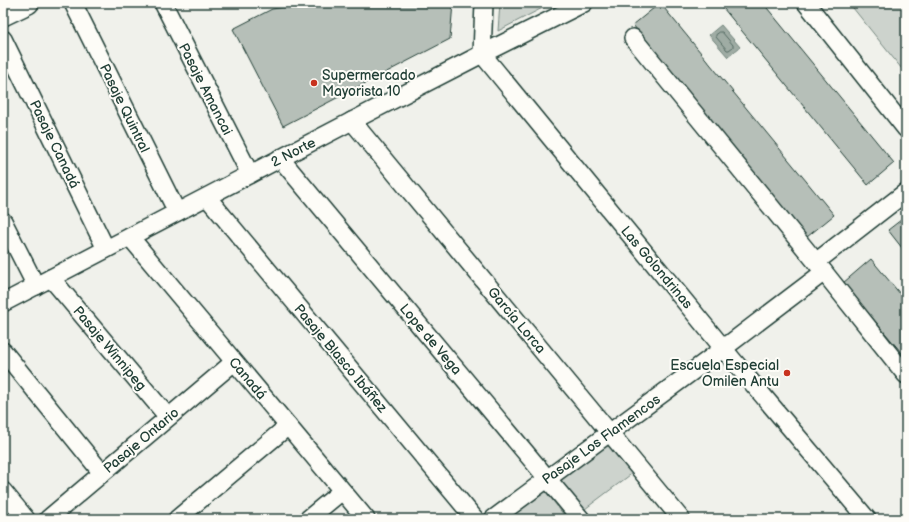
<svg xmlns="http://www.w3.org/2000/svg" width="909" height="522" font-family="'Balsamiq Sans',sans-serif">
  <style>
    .green { fill: #cdd3cd; stroke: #768880 }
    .water { fill: #9faca4; stroke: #6c8077 }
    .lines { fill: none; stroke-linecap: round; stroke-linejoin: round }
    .shore { stroke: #526961; stroke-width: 1 }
    .building { fill: #b6bfb8; stroke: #1f3d34 }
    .minor-casing { stroke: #1f3d34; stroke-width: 20 }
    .major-casing { stroke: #1f3d34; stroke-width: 24 }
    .minor { stroke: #fdfcf7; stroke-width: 17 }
    .major { stroke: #fdfcf7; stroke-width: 21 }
    .poi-dot { fill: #c8321e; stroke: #fdfcf7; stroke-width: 1.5 }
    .labels { text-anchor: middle; stroke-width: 4; stroke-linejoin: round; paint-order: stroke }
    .poi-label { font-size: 14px; fill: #1f3d34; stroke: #fdfcf7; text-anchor: start }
    .street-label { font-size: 14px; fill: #1f3d34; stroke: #fdfcf7 }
  </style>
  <rect width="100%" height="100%" fill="#f0f1eb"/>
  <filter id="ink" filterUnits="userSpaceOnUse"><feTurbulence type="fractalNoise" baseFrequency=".025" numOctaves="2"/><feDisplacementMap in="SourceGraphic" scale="8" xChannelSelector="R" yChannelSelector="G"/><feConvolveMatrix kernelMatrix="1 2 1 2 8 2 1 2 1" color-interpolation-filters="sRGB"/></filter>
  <g filter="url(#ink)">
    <!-- green -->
    <g class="green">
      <path d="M500 3H552L498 31Z"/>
      <path d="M849 3H902L906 8V66L902 69Z"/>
      <path d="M608 438 634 472 581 512 555 478Z"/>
      <path d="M543 488 567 519H503Z"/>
    </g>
    <!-- water -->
    <path class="water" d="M721 25 740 47 728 57 709 35Z"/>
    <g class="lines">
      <!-- shore -->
      <path class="shore" d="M720 32H722L733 45V47L729 50H727L716 37V35Z"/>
    </g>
    <!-- building -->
    <g class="building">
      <path d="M310 3H349L367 6V3H453L450 39 283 126 233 29 272 9Z"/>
      <path d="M660 3 834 215 807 237 633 25Z"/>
      <path d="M719 3H763L894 163 868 185Z"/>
      <path d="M906 216V253L888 230Z"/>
      <path d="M871 259 906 301V358L843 283Z"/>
    </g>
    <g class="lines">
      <!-- minor casing -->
      <g class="minor-casing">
        <g id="minor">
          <path d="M73 3 177 212"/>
          <path d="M163 3 250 174"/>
          <path d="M484 3 482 54 732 359 867 519"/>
          <path d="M806 3 906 129"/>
          <path d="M633 38 816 262 906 375"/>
          <path d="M3 39 106 249"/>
          <path d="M352 121 681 519"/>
          <path d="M280 158 581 519"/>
          <path d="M207 197 475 519"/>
          <path d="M3 221 36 286"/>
          <path d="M130 237 366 519"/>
          <path d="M816 262 906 192"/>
          <path d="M51 278 168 417"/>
          <path d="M3 303 352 121 482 54 584 3"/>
          <path d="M3 351 102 473"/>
          <path d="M3 491 26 519"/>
          <path d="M48 519 234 362"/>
          <path d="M177 519 288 426"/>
          <path d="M308 519 342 491"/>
          <path d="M493 519 724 348 824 272"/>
        </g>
      </g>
      <!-- major casing -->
      <g class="major-casing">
        <path id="major" d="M3 15 28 3"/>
      </g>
      <!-- minor -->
      <use href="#minor" class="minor"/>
      <!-- major -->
      <use href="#major" class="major"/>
    </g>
  </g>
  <!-- markers -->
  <g class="poi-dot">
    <circle cx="314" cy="83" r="4"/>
    <circle cx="787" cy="373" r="4"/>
  </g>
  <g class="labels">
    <!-- poi labels -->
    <g class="poi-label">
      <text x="322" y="80">Supermercado<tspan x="322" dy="16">Mayorista 10</tspan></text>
      <text x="779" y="370" text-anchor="end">Escuela Especial<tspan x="779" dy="16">Omilen Antu</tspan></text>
    </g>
    <!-- street labels -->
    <g class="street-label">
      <text transform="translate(206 89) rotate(63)" y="5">Pasaje Amancai</text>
      <text transform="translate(125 108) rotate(64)" y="5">Pasaje Quintral</text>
      <text transform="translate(55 144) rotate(64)" y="5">Pasaje Canadá</text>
      <text transform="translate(293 152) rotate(-27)" y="5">2 Norte</text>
      <text transform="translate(657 267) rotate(50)" y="5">Las Golondrinas</text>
      <text transform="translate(517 320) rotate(50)" y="5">García Lorca</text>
      <text transform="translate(431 339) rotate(50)" y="5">Lope de Vega</text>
      <text transform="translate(110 348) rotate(50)" y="5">Pasaje Winnipeg</text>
      <text transform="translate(341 358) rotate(50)" y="5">Pasaje Blasco Ibáñez</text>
      <text transform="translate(248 378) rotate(50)" y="5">Canadá</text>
      <text transform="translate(601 439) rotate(-36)" y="5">Pasaje Los Flamencos</text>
      <text transform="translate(141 440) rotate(-40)" y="5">Pasaje Ontario</text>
    </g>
  </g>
  <!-- margin -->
  <rect width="909" height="522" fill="none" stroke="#fdfcf7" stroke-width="16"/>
  <rect x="8" y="8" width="893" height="506" fill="none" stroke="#1f3d34" stroke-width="1.5" filter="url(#ink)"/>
</svg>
